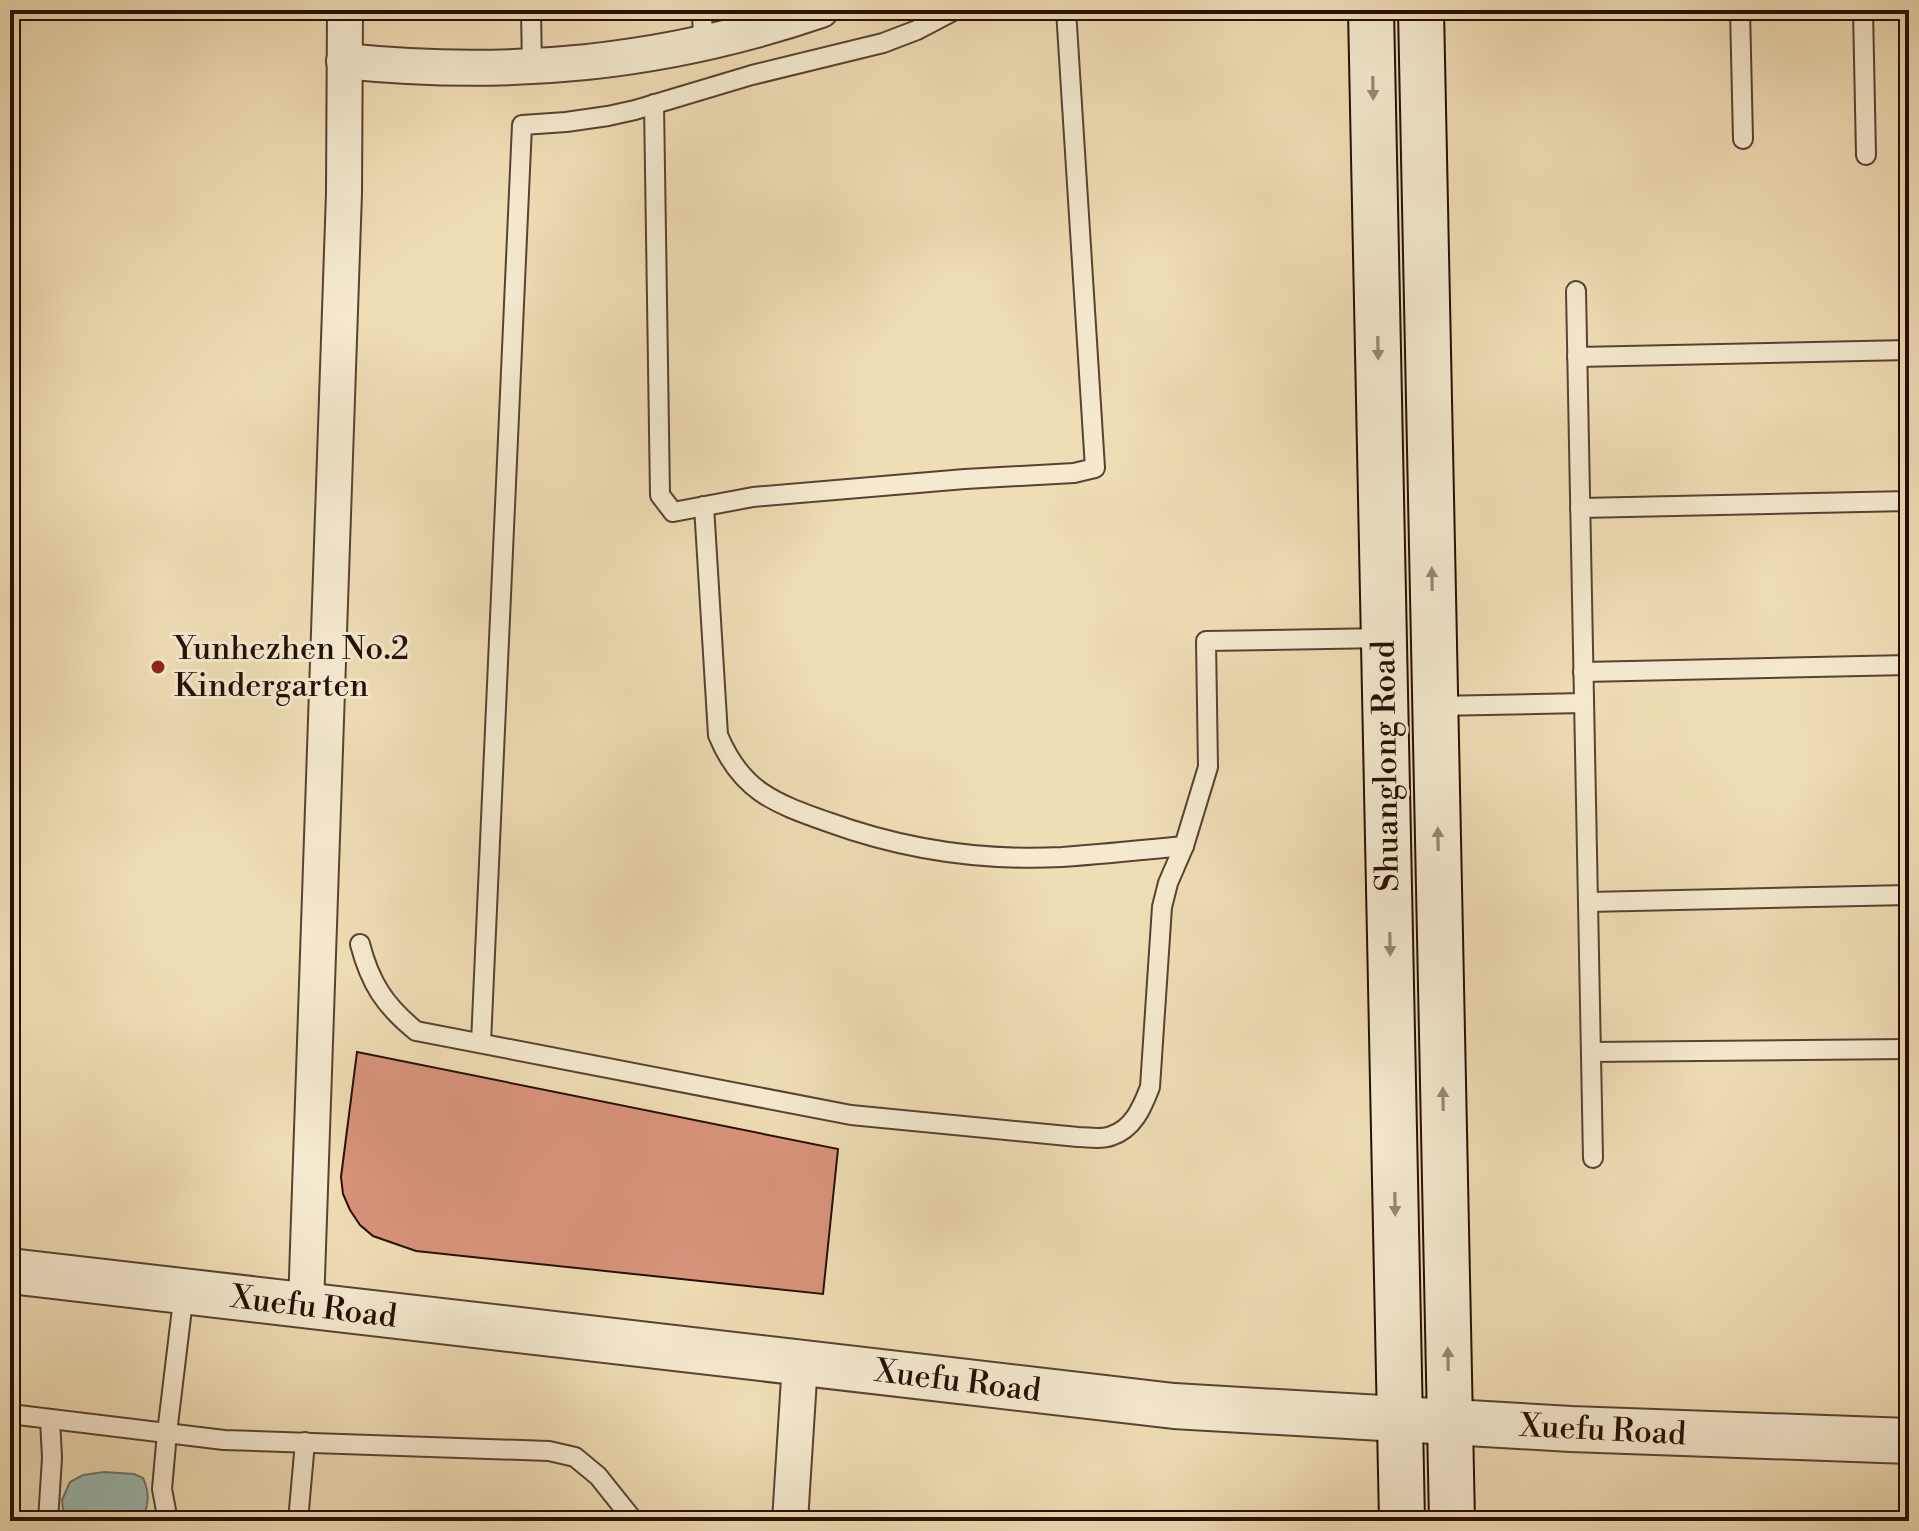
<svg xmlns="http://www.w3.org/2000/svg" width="1919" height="1531" viewBox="0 0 1919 1531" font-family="'Libre Bodoni',serif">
<rect width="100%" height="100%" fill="#efddb5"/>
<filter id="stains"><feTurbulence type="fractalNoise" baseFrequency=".0025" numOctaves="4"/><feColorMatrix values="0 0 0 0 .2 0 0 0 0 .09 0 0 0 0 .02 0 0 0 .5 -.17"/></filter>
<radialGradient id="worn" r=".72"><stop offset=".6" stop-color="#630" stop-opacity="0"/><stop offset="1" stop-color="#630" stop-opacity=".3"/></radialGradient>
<path fill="#9bbbb4" stroke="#6c766e" stroke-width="2" d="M 104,1472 L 134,1474 L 143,1478 C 150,1493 149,1508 140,1521 L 70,1521 L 63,1510 L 62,1500 L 70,1482 L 83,1475 Z"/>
<polygon fill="#d8947c" stroke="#260f06" stroke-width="2" points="357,1052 838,1149 823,1294 416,1251 373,1236 360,1225 350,1210 343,1194 341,1177"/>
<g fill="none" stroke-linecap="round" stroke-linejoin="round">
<defs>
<g id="service">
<polyline points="531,10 532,68"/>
<polyline points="702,10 703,43"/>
<polyline points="1740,10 1743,139"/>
<polyline points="1863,10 1866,155"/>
<polyline points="654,104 660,495 673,512 753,497 965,479 1074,473 1095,468 1066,10"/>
<polyline points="1576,291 1593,1158"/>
<polyline points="1577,357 1909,350"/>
<path d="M 704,506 L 718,735 C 741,791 774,803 828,822 C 902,849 983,861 1062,857 C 1103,854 1143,850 1184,846"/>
<polyline points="1580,508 1909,501"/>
<polyline points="1583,672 1909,665"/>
<polyline points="1435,706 1584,703"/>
<polyline points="1588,902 1909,895"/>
<path d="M 360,944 C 370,983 385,1006 416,1031 L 851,1115 L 1078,1137 C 1088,1137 1101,1140 1111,1136 C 1133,1129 1142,1108 1150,1087 L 1162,907 L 1168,883 L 1184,846 L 1208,767 L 1206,641 L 1384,638"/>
<polyline points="481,1043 522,125 566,122 608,116 635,110 752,75 883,43 917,30 955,10"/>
<polyline points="1591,1052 1909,1049"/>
<polyline points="10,1414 224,1440 549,1451 575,1457 598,1476 634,1521"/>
<polyline points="48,1521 52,1458 50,1419"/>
<polyline points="168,1521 162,1489 167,1433 184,1292"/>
<polyline points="298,1521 305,1442"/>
</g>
<g id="minor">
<path d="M 344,61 C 510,78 663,64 821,10"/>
<polyline points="306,1306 344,193 345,10"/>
<polyline points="790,1521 800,1363"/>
</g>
<polyline id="tertiary" points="10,1271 1174,1406 1571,1429 1909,1441"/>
<g id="secondary">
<polyline points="1371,10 1402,1521"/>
<polyline points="1421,10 1452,1521"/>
</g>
</defs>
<use href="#service" stroke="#584232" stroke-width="22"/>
<use href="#minor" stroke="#584232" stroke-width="38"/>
<use href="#tertiary" stroke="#584232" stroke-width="48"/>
<use href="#secondary" stroke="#260f06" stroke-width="48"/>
<use href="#service" stroke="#f5e9cf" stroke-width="18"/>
<use href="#minor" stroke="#f5e9cf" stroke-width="34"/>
<use href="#tertiary" stroke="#f5e9cf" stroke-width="44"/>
<use href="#secondary" stroke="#f5e9cf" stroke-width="44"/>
</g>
<defs><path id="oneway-solid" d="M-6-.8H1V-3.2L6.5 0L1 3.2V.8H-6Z" transform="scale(2)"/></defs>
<g fill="#988775">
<use href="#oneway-solid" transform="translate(1373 88) rotate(89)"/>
<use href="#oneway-solid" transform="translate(1378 348) rotate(89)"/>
<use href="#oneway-solid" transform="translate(1432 579) rotate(-91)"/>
<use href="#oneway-solid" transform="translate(1438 839) rotate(-91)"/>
<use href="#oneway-solid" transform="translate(1390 944) rotate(89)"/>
<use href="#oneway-solid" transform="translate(1443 1099) rotate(-91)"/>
<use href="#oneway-solid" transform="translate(1395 1204) rotate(89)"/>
<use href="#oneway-solid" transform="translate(1448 1359) rotate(-91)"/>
</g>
<circle fill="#8f2418" stroke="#f5e9cf" stroke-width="3" cx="158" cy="667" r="8"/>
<g text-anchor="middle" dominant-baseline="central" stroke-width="6" stroke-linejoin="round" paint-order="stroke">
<g font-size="32" fill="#260f06" stroke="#f5e9cf" text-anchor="start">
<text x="174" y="649">Yunhezhen No.2<tspan x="174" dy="37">Kindergarten</tspan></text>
</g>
<g font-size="32" fill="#260f06" stroke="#f5e9cf">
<text transform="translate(1386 766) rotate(-91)">Shuanglong Road</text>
<text transform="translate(314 1307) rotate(7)">Xuefu Road</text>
<text transform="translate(958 1381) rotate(7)">Xuefu Road</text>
<text transform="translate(1603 1430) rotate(3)">Xuefu Road</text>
</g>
</g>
<rect width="1919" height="1531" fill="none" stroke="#efddb5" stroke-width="40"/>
<rect x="12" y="12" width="1895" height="1507" fill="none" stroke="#260f06" stroke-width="4"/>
<rect x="20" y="20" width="1879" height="1491" fill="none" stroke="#260f06" stroke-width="2"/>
<rect width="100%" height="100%" filter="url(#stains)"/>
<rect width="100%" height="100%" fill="url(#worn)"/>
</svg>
